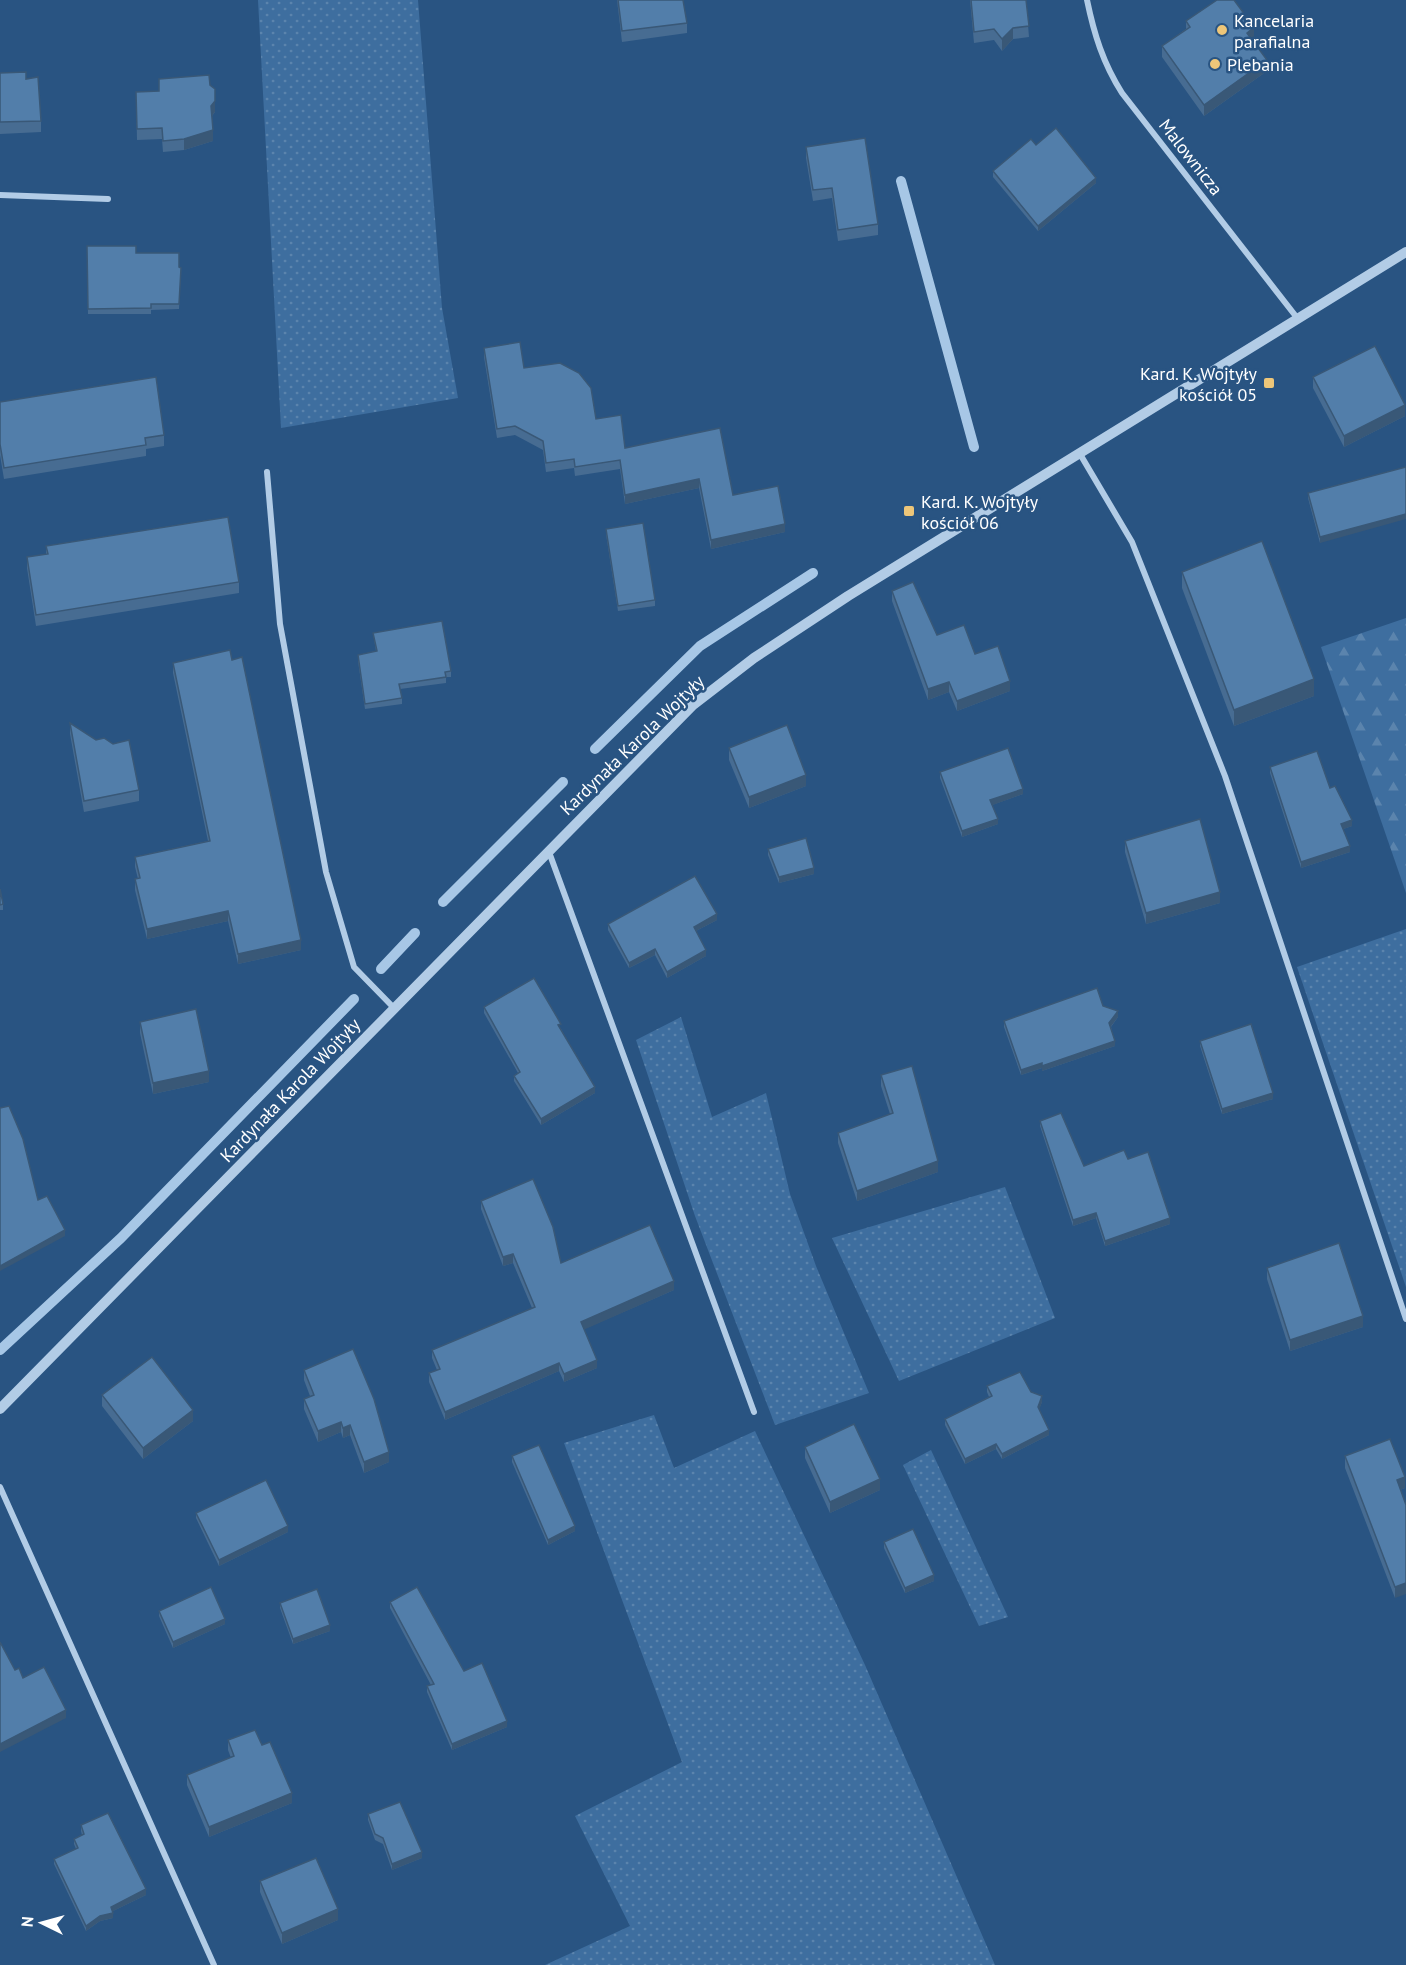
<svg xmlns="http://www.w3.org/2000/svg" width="1406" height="1965" viewBox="0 0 1406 1965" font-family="'PT Sans',sans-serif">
<defs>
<pattern id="grass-dots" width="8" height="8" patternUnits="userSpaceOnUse" patternTransform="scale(1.5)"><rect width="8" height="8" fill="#3e6e9f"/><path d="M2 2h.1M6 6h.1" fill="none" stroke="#5b84ad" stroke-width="1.8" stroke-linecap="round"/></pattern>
<pattern id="forest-firs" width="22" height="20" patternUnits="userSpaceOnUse" patternTransform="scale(1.5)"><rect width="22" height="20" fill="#3e6e9f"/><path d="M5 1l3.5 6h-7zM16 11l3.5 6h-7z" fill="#5b84ad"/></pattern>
</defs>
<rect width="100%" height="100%" fill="#295482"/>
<g fill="url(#grass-dots)">
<polygon points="258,0 418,0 442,308 458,398 281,428"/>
<polygon points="1406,929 1406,1287 1297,967"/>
<polygon points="681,1017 712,1117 766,1093 790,1194 816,1266 869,1393 775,1425 695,1216 636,1040"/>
<polygon points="1005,1187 1055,1318 899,1381 832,1238"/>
<polygon points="654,1415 674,1468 755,1431 865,1665 995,1965 545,1965 630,1926 575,1816 682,1762 564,1443"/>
<polygon points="931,1450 1008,1617 979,1626 903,1465"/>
</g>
<polygon fill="url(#forest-firs)" points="1406,618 1406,893 1321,647"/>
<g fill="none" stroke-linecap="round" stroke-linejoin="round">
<g stroke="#a7c7e6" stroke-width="10">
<polyline points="901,181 974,447"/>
<polyline points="595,749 700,646 813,573"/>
<polyline points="443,902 563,782"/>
<polyline points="381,969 415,933"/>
<polyline points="0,1350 121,1238 354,999"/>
</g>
<g stroke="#b2cce6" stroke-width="6">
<path d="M 1087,0 C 1094,34 1103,63 1122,93 L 1298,319"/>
<polyline points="0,195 108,199"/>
<polyline points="1080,454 1132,542 1225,776 1406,1319"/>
<polyline points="267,472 280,624 326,872 354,967 394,1008"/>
<polyline points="549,852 754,1412"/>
<polyline points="0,1487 214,1965"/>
</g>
<polyline stroke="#b2cce6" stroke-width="10" points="0,1409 693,705 754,658 848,596 1406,252"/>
</g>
<g fill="#476c92">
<polygon points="617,0 683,0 687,23 687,33 622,42"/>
<polygon points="970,0 1026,0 1029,37 1013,39 1002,51 994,40 974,43"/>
<polygon points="1186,21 1254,38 1252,40 1267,71 1204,116 1162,57 1162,46 1186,29"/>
<polygon points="0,73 26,79 41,121 41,132 0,134"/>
<polygon points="159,79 210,85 215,112 212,116 213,141 184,150 163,152 162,139 137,140 136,92 159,91"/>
<polygon points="1036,145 1096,183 1038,231 993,177 993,171"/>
<polygon points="806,147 878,224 878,235 838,241 832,198 813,201 806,158"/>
<polygon points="87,246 136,253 181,268 179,309 151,310 151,314 88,314"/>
<polygon points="484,348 524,368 596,419 625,448 733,495 785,532 711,549 699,488 625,504 620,469 575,476 574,468 546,472 543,450 515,435 497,438 484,357"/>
<polygon points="1313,377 1405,416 1344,447 1313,388"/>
<polygon points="0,402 164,435 164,446 146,449 146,456 4,479 0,455"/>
<polygon points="1406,467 1320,543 1308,498 1308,493"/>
<polygon points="606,529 655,600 655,606 618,611 606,534"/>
<polygon points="46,546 239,582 239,593 36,626 27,568 27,557 46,554"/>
<polygon points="1182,572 1314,696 1234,726 1182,588"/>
<polygon points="892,591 937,635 975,654 1010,691 957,711 949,692 928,700 892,601"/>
<polygon points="373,633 451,671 451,677 446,677 446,683 400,689 402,698 402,704 365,709 358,661 358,655 376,651"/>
<polygon points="173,663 301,950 238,964 228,921 147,939 135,890 135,879 138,879 135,867 135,857 208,841 173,673"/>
<polygon points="70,723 96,740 139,790 139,801 84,812 70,734"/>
<polygon points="729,748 806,786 749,808 729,760"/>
<polygon points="1270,767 1330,788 1352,826 1343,829 1350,852 1301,868 1270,773"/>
<polygon points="940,772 1023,794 992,805 998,824 962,837 940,778"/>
<polygon points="1125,841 1220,903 1146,924 1125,852"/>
<polygon points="768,849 814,874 779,883 768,855"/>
<polygon points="0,889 3,904 3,910 0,910"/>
<polygon points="717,920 696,931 706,956 667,978 655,955 629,968 608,930 608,924"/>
<polygon points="1103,1006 1118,1017 1111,1027 1115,1046 1042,1071 1042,1068 1021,1075 1004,1027 1004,1021"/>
<polygon points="484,1007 561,1029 595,1093 541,1125 514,1081 514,1076 518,1073 484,1013"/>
<polygon points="140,1022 209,1082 153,1094 140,1033"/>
<polygon points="1200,1041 1273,1099 1222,1114 1200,1046"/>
<polygon points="881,1075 938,1172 857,1201 838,1143 838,1133 890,1114 881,1086"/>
<polygon points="1040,1121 1084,1166 1128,1159 1170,1224 1105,1246 1096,1218 1073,1226 1040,1126"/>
<polygon points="481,1201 561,1263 674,1290 584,1329 597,1368 564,1382 559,1371 445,1420 429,1382 429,1373 437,1370 432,1358 432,1350 532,1308 513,1263 503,1266 481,1209"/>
<polygon points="1267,1268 1363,1327 1290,1351 1267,1279"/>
<polygon points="304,1370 389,1462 364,1473 350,1435 343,1438 341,1432 318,1442 304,1409 304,1399 310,1396 304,1380"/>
<polygon points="987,1386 1031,1392 1042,1402 1039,1409 1049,1435 1002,1459 996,1449 965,1464 945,1425 945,1419 989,1397 987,1392"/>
<polygon points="102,1395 193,1421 143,1459 102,1406"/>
<polygon points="805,1447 880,1490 830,1513 805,1458"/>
<polygon points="512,1456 575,1531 548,1545 512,1462"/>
<polygon points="1345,1456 1405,1488 1400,1490 1395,1598 1345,1468"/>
<polygon points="196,1513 288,1532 219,1566 196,1518"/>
<polygon points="884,1542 934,1581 905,1593 884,1548"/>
<polygon points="390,1602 464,1671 507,1727 452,1750 427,1692 427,1686 431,1685 390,1608"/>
<polygon points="280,1603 330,1631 293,1644 280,1608"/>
<polygon points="159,1611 225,1624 173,1648 159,1616"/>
<polygon points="228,1740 292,1803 209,1837 187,1785 187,1775 231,1758 228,1750"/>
<polygon points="368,1814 422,1858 392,1870 383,1844 375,1840 368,1820"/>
<polygon points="81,1825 146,1895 113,1911 113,1918 100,1921 86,1931 54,1864 54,1859 76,1849 74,1844 74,1839 82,1835 81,1831"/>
<polygon points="260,1881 338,1920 282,1944 260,1892"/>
</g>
<g fill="#395877">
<polygon points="1254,27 1254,38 1247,44 1247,33"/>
<polygon points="1013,28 1013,39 1002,51 1002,39"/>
<polygon points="1267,60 1267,71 1204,116 1204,105"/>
<polygon points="215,101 215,112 211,117 211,106"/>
<polygon points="213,130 213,141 184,150 184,139"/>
<polygon points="1096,178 1096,183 1038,231 1038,226"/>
<polygon points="1405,405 1405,416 1344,447 1344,436"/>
<polygon points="699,479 699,488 625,504 625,495"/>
<polygon points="1406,514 1406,519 1320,543 1320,537"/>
<polygon points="785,524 785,532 711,549 711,540"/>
<polygon points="1314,679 1314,696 1234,726 1234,710"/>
<polygon points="1010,681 1010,691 957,711 957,701"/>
<polygon points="949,682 949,692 928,700 928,689"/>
<polygon points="806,775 806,786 749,808 749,797"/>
<polygon points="1023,789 1023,794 990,806 990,800"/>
<polygon points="998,819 998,824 962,837 962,831"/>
<polygon points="1352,820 1352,826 1341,830 1341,824"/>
<polygon points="1350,846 1350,852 1301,868 1301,862"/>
<polygon points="814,868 814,874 779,883 779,877"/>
<polygon points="1220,892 1220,903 1146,924 1146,913"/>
<polygon points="228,911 228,921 147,939 147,929"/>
<polygon points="717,914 717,920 694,932 694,927"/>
<polygon points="301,940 301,950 238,964 238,954"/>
<polygon points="655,949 655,955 629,968 629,963"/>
<polygon points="706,950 706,956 667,978 667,972"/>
<polygon points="1118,1011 1118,1017 1109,1029 1109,1023"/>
<polygon points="1115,1041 1115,1046 1042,1071 1042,1066"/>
<polygon points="1042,1063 1042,1068 1021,1075 1021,1070"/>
<polygon points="209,1071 209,1082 153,1094 153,1083"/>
<polygon points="595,1087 595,1093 541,1125 541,1119"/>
<polygon points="1273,1093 1273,1099 1222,1114 1222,1109"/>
<polygon points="938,1161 938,1172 857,1201 857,1191"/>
<polygon points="1096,1213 1096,1218 1073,1226 1073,1220"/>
<polygon points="1170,1218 1170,1224 1105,1246 1105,1241"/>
<polygon points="65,1230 65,1236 0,1271 0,1266"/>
<polygon points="513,1254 513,1263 503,1266 503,1257"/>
<polygon points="674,1281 674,1290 581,1331 581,1322"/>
<polygon points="1363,1316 1363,1327 1290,1351 1290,1340"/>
<polygon points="597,1360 597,1368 564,1382 564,1374"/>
<polygon points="559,1363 559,1371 445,1420 445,1412"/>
<polygon points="1042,1396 1042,1402 1038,1413 1038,1407"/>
<polygon points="193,1410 193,1421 143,1459 143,1448"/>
<polygon points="341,1422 341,1432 318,1442 318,1431"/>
<polygon points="350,1425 350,1435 343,1438 343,1428"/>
<polygon points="1049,1430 1049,1435 1002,1459 1002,1454"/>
<polygon points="996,1444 996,1449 965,1464 965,1459"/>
<polygon points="389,1452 389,1462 364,1473 364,1462"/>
<polygon points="1405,1477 1405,1488 1397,1491 1397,1480"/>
<polygon points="880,1479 880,1490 830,1513 830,1502"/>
<polygon points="288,1526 288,1532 219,1566 219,1560"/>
<polygon points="575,1526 575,1531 548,1545 548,1540"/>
<polygon points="934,1575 934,1581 905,1593 905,1588"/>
<polygon points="1406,1583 1406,1594 1395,1598 1395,1587"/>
<polygon points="225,1619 225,1624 173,1648 173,1642"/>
<polygon points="330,1625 330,1631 293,1644 293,1639"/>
<polygon points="66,1710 66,1718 0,1752 0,1744"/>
<polygon points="507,1721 507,1727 452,1750 452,1744"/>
<polygon points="292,1793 292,1803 209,1837 209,1827"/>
<polygon points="422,1852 422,1858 392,1870 392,1864"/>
<polygon points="146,1889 146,1895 111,1912 111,1907"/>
<polygon points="338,1909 338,1920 282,1944 282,1933"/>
<polygon points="113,1913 113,1918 100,1921 86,1931 86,1926 100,1916"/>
</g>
<g fill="#527eaa" stroke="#395877" stroke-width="1.5">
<polygon points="618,0 683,0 687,23 622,31"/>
<polygon points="971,0 1026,0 1029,26 1013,28 1002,39 994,29 974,32"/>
<polygon points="1217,0 1234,0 1254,27 1247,33 1267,60 1204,105 1162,46 1190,27 1186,21"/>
<polygon points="26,72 26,79 38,77 41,121 0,122 0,73"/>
<polygon points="209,75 210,85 215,89 215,101 211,106 213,130 184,139 163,141 162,128 137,129 136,92 159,91 159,79"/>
<polygon points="1056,128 1096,178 1038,226 993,171 1031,139 1036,145"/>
<polygon points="865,138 878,224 838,230 832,188 813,190 806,147"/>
<polygon points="87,246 136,246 136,253 179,253 179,267 181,268 179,304 151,304 151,308 88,309"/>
<polygon points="520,342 524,368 560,363 579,373 591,388 596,419 621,415 625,448 720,428 733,495 778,486 785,524 711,540 699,479 625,495 620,460 575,467 574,459 546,463 543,441 515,426 497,429 484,348"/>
<polygon points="1375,346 1405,405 1344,436 1313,377"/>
<polygon points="156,377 164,435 145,438 146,445 4,468 0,444 0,402"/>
<polygon points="1406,467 1406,514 1320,537 1308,493"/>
<polygon points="228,517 239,582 36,615 27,557 48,554 46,546"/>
<polygon points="643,523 655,600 618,606 606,529"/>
<polygon points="1262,541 1314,679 1234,710 1182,572"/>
<polygon points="913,582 937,635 964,625 975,654 998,646 1010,681 957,701 949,682 928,689 892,591"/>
<polygon points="442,621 451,671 445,672 446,677 399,684 402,698 365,704 358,655 377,651 373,633"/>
<polygon points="230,650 232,660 242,657 301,940 238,954 228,911 147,929 135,879 140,878 135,857 210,841 173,663"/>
<polygon points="70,723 96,740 104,738 113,744 129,740 139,790 84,801"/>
<polygon points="787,725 806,775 749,797 729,748"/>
<polygon points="1008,748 1023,789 990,800 998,819 962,831 940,772"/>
<polygon points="1317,751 1330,788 1335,786 1352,820 1341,824 1350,846 1301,862 1270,767"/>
<polygon points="1200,819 1220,892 1146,913 1125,841"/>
<polygon points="806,838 814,868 779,877 768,849"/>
<polygon points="695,876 717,914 694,927 706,950 667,972 655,949 629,963 608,924"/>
<polygon points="0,889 3,904 0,905"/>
<polygon points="534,978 561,1024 558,1025 595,1087 541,1119 514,1076 520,1072 484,1007"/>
<polygon points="1097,988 1103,1006 1118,1011 1109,1023 1115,1041 1042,1066 1042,1063 1021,1070 1004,1021"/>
<polygon points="196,1009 209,1071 153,1083 140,1022"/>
<polygon points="1251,1024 1273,1093 1222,1109 1200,1041"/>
<polygon points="912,1066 938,1161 857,1191 838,1133 893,1113 881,1075"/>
<polygon points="9,1106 23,1139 38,1200 47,1196 65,1230 0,1266 0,1108"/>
<polygon points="1061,1113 1084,1166 1124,1150 1128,1159 1148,1152 1170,1218 1105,1241 1096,1213 1073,1220 1040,1121"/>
<polygon points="533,1179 553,1227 561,1263 650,1225 674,1281 581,1322 597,1360 564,1374 559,1363 445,1412 429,1373 440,1369 432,1350 535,1307 513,1254 503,1257 481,1201"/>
<polygon points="1339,1243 1363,1316 1290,1340 1267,1268"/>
<polygon points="353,1349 374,1399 389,1452 364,1462 350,1425 343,1428 341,1422 318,1431 304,1399 314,1395 304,1370"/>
<polygon points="152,1357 193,1410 143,1448 102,1395"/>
<polygon points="1020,1372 1031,1392 1042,1396 1038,1407 1049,1430 1002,1454 996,1444 965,1459 945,1419 992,1396 987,1386"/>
<polygon points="854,1424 880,1479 830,1502 805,1447"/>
<polygon points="1390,1439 1405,1477 1397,1480 1406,1505 1406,1583 1395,1587 1345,1456"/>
<polygon points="539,1445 575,1526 548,1540 512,1456"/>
<polygon points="266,1480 288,1526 219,1560 196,1513"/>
<polygon points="913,1529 934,1575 905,1588 884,1542"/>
<polygon points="211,1587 225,1619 173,1642 159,1611"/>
<polygon points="417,1587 464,1671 482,1663 507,1721 452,1744 427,1686 434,1684 390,1602"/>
<polygon points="317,1589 330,1625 293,1639 280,1603"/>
<polygon points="0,1642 15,1670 19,1668 23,1678 44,1667 66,1710 0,1744"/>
<polygon points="255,1730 262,1745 270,1742 292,1793 209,1827 187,1775 234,1756 228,1740"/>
<polygon points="400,1802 422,1852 392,1864 383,1838 375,1834 368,1814"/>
<polygon points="108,1813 146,1889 111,1907 113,1913 100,1916 86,1926 54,1859 78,1848 74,1839 84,1834 81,1825"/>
<polygon points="316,1858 338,1909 282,1933 260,1881"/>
</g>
<g fill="#edc679" stroke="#295482" stroke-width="2">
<circle cx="1222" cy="30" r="6"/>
<circle cx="1215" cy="64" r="6"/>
<rect x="1263" y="377" width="12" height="12" rx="3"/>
<rect x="903" y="505" width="12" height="12" rx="3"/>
</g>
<g text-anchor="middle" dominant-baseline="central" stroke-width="5" stroke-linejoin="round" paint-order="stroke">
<g font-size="18" fill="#fff" stroke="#295482" text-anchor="start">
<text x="1234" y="20">Kancelaria<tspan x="1234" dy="21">parafialna</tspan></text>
<text x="1227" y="64">Plebania</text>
<text x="1257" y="373" text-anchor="end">Kard. K. Wojtyły<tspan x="1257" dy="21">kościół 05</tspan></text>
<text x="921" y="501">Kard. K. Wojtyły<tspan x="921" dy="21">kościół 06</tspan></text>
</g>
<g font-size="18" fill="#fff" stroke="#295482">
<text transform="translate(1191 157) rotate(52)">Malownicza</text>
<text transform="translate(632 745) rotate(-44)">Kardynała Karola Wojtyły</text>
<text transform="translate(290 1090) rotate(-46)">Kardynała Karola Wojtyły</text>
</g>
</g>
<g transform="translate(42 1923) rotate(275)" stroke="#295482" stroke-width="4.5" paint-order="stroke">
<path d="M0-4.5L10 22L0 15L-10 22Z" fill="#ffffff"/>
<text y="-9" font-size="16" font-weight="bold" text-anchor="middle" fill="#ffffff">N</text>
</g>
</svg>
